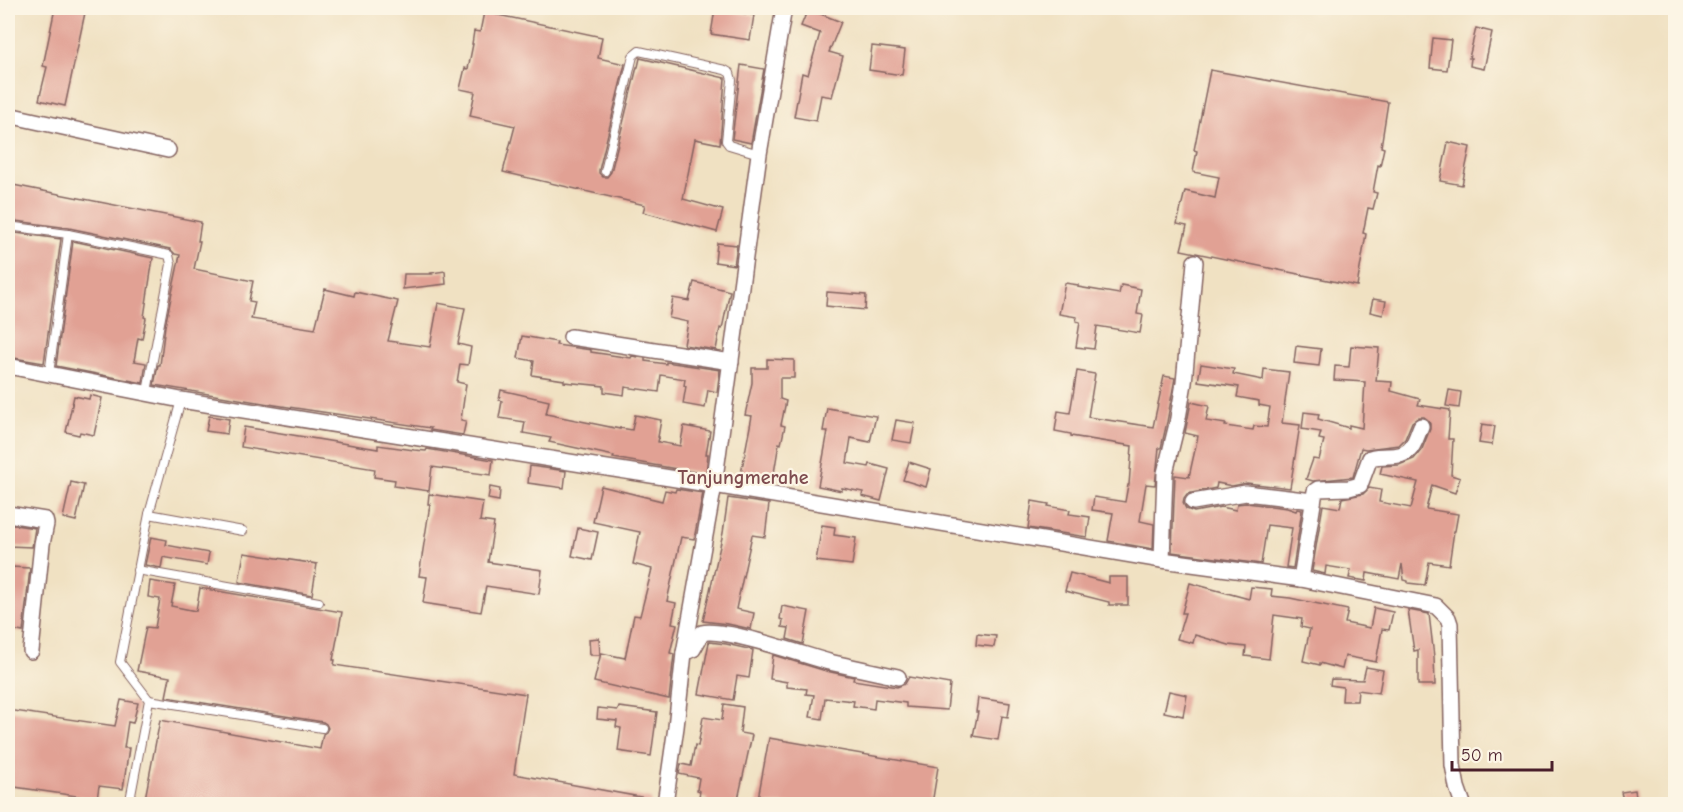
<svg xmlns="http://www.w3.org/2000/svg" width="1683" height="812" viewBox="0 0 1683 812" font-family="'Comic Neue',sans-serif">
<rect width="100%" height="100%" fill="#fcf5e5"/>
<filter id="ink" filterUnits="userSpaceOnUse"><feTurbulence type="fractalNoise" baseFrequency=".0167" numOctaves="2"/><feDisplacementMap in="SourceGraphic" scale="12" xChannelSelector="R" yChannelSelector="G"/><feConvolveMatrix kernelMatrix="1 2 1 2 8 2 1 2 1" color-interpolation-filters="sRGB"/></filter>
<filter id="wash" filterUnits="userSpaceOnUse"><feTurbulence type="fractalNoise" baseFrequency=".008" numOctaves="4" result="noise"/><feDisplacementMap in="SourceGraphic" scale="24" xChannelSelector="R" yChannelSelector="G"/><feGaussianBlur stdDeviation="1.35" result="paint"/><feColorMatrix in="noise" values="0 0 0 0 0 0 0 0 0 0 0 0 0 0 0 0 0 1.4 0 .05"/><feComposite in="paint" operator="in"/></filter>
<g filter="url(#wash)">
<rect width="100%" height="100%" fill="#f0e1c2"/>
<g id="blocks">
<g fill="#e1a194">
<polygon points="55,8 86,8 65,106 39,100 47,67 43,66"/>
<polygon points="715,9 754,15 750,40 711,34"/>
<polygon points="808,9 841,22 829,52 843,56 832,97 821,95 816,121 794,117 802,73 808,75 820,33 801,26"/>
<polygon points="484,12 602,37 598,58 625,64 599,170 599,173 603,177 607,177 611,172 637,67 638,67 640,58 725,78 720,144 695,139 683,199 723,210 717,232 643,212 645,205 503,172 515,126 470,116 475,92 460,89 465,68 468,69 473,44 472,44 474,31 480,32"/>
<polygon points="1476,28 1492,32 1484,69 1470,66 1471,58 1469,58"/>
<polygon points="1433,38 1451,40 1447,70 1430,68"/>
<polygon points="872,46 905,50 902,75 869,70"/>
<polygon points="741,65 764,69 751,143 732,139"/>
<polygon points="1210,70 1388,102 1381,147 1384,148 1380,166 1378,165 1373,192 1377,193 1373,209 1368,208 1363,233 1366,234 1357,286 1181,250 1187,226 1177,224 1185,191 1215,198 1219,177 1193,172 1197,151 1194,150"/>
<polygon points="1448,142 1470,147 1462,185 1440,181"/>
<polygon points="8,184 201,222 198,241 200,241 194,269 253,281 249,301 255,302 251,319 315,329 325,289 354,296 355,292 398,301 388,341 430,347 438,303 465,308 458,344 471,347 468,365 460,364 457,382 466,384 461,420 466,421 463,435 430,430 431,428 275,405 154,385 158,365 160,365 165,326 180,255 175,254 170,249 69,228 8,220 10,202 8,201"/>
<polygon points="8,232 61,239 44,363 8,357"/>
<polygon points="73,241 153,258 144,317 146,318 142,339 138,338 134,361 146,363 143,383 56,366"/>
<polygon points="717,243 737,245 734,265 715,262"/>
<polygon points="445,271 446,284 403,289 404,274 432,274 431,273"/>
<polygon points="694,282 730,291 722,329 720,328 716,350 684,345 688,322 669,318 673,298 689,301"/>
<polygon points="1065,283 1078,285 1078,287 1119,294 1121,285 1141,289 1137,314 1143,315 1140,333 1097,326 1094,349 1076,347 1080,322 1076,321 1077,317 1059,314"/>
<polygon points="827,292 866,295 865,310 826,306"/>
<polygon points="1373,299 1386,301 1383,315 1370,312"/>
<polygon points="522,336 557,342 556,345 591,350 591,352 631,358 632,356 645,358 645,361 666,364 666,362 720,370 717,392 708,390 705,408 683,404 686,386 684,386 685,379 661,375 659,392 625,387 624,395 604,392 604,386 564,382 564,380 532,375 534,361 518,358"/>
<polygon points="1296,346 1321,349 1319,366 1294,363"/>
<polygon points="1351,346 1379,348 1376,381 1392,382 1391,391 1420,399 1418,405 1450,410 1448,439 1453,439 1451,475 1460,478 1455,493 1432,485 1426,509 1458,514 1455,531 1454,531 1449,565 1429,562 1425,585 1408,583 1408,581 1404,580 1402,564 1399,579 1367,573 1366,581 1349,578 1351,570 1326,566 1325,574 1312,571 1323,505 1340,508 1342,498 1363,494 1369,488 1381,490 1379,502 1411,508 1418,482 1380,474 1382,466 1399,465 1414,459 1422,449 1430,429 1430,424 1428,420 1424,417 1419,417 1412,422 1405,439 1399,445 1366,449 1361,448 1353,477 1313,481 1306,479 1313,459 1319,460 1324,440 1319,439 1321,432 1302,429 1304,412 1319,414 1318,419 1349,428 1349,425 1362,428 1365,382 1334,380 1335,366 1349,367"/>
<polygon points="767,359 794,360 794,378 780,378 780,399 786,401 781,425 785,426 781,444 779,443 772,485 740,479 752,416 745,415 752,383 752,368 767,368"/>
<polygon points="1201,364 1234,369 1233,374 1263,380 1264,369 1289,372 1282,423 1300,425 1290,488 1247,483 1232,486 1217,483 1216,488 1187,494 1184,498 1183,503 1186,509 1194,512 1221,507 1236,510 1237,504 1246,503 1287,508 1296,511 1297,509 1302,510 1293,568 1286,567 1292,528 1267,525 1261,564 1172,552 1175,475 1189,477 1198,436 1185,433 1191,402 1209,406 1206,421 1226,424 1225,426 1253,430 1254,426 1267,427 1270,407 1259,405 1259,401 1237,397 1239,387 1198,381"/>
<polygon points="1077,371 1095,374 1088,417 1153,427 1164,376 1175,378 1167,422 1161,448 1159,448 1155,485 1146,484 1140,521 1154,524 1153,549 1108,541 1113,513 1092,510 1094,497 1125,502 1128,485 1129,485 1132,446 1071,436 1071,434 1055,431 1058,411 1070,413"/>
<polygon points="501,390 549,401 546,414 620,429 620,428 632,430 635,415 661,420 658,437 659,437 658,442 680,446 684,426 710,431 706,454 708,454 706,474 613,458 614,456 549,442 551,438 523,433 525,422 499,418 502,401 499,400"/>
<polygon points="1449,390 1461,392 1459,408 1446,406"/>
<polygon points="90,395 102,398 94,435 80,432 79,435 66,432 74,396 89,399"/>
<polygon points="827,408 876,416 870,442 851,438 847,463 869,467 870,464 889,469 881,501 862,496 863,492 842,488 842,491 818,486 828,431 823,431"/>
<polygon points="209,416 229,419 227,434 206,431"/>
<polygon points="896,420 915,423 911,443 892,440"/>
<polygon points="1482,424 1495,426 1492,445 1479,443"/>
<polygon points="244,427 378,449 378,445 414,450 426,451 427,449 493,460 491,475 432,467 429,491 394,486 395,480 374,477 375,469 241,447"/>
<polygon points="909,462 931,469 926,487 903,480"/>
<polygon points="530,466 566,471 564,488 528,483"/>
<polygon points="71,482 84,485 76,521 63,518"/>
<polygon points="601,486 662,501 665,490 675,492 676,489 703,493 694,539 681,537 667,601 676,603 672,623 677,624 670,653 674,654 669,699 594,682 601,653 625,658 634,615 640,616 652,569 633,564 640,532 593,522"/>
<polygon points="490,487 500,489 499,501 488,499"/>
<polygon points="429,494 483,502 480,521 494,523 488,562 542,570 539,594 486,586 481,612 423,603 427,577 419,576 430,504 428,504"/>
<polygon points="728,498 769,504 765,537 752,535 736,609 754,613 751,629 728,624 703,621 723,533"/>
<polygon points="1032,501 1049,504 1048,506 1070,510 1069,514 1090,517 1087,537 1028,528"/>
<polygon points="8,524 35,528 32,547 8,546"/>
<polygon points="822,525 835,527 834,535 856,538 852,565 816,561"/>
<polygon points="578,528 598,532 592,560 572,556"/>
<polygon points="151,537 167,540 166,545 209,553 207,565 163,557 161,568 145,565"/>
<polygon points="244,553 317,564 312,595 239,582"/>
<polygon points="10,567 30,568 23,632 8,629 8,614 10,614 13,593 8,592"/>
<polygon points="1070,573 1109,583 1109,577 1128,577 1128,605 1109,605 1109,602 1065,591"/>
<polygon points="150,581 175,585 171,606 196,611 200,588 342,612 333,660 335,660 334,665 526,694 514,774 651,799 651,804 144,804 160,720 320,749 323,734 326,732 328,728 326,724 323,722 166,697 170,677 137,671 146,627 155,628 160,599 148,597"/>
<polygon points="1190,583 1249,599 1251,587 1272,589 1271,596 1290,598 1348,610 1345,623 1370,628 1374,608 1393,612 1389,630 1382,629 1376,662 1345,656 1342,669 1320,663 1320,665 1303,661 1310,629 1301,627 1302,619 1274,615 1269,659 1245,656 1246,647 1229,645 1195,635 1193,643 1177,639 1185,613 1182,613"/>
<polygon points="782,606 809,611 803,644 787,639 789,628 782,627 783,620 780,619"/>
<polygon points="1408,610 1429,614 1434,657 1435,685 1418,685 1418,650 1414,651"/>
<polygon points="977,634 996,636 994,647 976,645"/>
<polygon points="599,638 600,655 590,655 589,639"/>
<polygon points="709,642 726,644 753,650 749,678 737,676 733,700 699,694"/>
<polygon points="773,655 826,671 854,677 853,680 897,687 905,684 909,677 950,684 947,710 906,707 906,703 875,699 874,709 853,706 854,701 825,698 822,719 810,717 814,695 806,694 807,689 787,687 787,682 770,679"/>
<polygon points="1366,667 1383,670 1379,693 1358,690 1357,701 1342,701 1343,687 1330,685 1331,679 1363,680"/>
<polygon points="1169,691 1187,695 1183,716 1164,712"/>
<polygon points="978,698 1010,703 1008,717 1002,716 998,740 973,736 978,712 976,712"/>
<polygon points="121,700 138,703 133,723 128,722 124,748 129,748 123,789 99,786 97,799 8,786 8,710 115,726"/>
<polygon points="724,704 743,707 740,733 752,735 737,804 706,804 707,799 699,797 700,791 697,790 699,778 679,774 681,764 691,766 695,745 698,746 703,717 722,720"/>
<polygon points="619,707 657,712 651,756 618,751 621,728 616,727 617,721 597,719 598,708 618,710"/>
<polygon points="769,738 938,767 932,804 757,804"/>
<polygon points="1635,790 1637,804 1624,804 1621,792"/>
</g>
</g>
</g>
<g filter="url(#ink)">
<use href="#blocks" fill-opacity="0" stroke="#846360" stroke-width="1.5"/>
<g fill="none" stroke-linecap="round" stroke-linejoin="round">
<defs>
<g id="lane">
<polyline points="605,171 633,56 639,51 725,70 730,73 732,80 726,141 729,145 759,154"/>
<polyline points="8,226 68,234 169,255 171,264 147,392"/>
<polyline points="49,374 68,234"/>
<polyline points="149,514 243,531"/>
<polyline points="137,570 319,602"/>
<polyline points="149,700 322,728"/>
<polyline points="131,795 149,700 120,662 149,514 181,400"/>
</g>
<g id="street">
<polyline points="8,115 168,150"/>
<polyline points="571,337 731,362"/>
<polyline points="8,366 181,400 714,485 1162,560 1301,579 1436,606 1448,618 1450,624 1453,765 1457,787 1463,804"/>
<polyline points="1193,502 1246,493 1313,501"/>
<polyline points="8,514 45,520 46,524 42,544 31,651"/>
<polyline points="1162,560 1165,473 1177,424 1184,383 1195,262"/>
<path d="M 1301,579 L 1315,491 L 1318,489 L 1349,488 L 1360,485 L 1370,458 C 1376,456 1383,456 1389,456 C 1413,456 1413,445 1421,426"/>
<path d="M 684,653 L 693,649 L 702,633 C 723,627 804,655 829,662 C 852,667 875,672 898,677"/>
<polyline points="665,804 676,727 684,653 714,485 759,154 784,8"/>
</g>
</defs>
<use href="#lane" stroke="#846360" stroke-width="10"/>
<use href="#street" stroke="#846360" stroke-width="18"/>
<use href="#lane" stroke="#fff" stroke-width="8"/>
<use href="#street" stroke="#fff" stroke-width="15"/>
</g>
</g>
<g text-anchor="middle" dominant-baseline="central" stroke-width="4.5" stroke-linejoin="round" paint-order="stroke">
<g font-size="20" font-weight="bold" fill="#7f4c50" stroke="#fcf5e5">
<text x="743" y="477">Tanjungmerahe</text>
</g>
</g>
<rect width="1683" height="812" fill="none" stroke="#fcf5e5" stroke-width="30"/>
<path d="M1452 761v9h100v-9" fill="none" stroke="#4a1f2b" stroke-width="3"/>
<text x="1461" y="761" font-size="18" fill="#4a1f2b" stroke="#fcf5e5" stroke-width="4.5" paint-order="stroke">50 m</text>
</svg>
